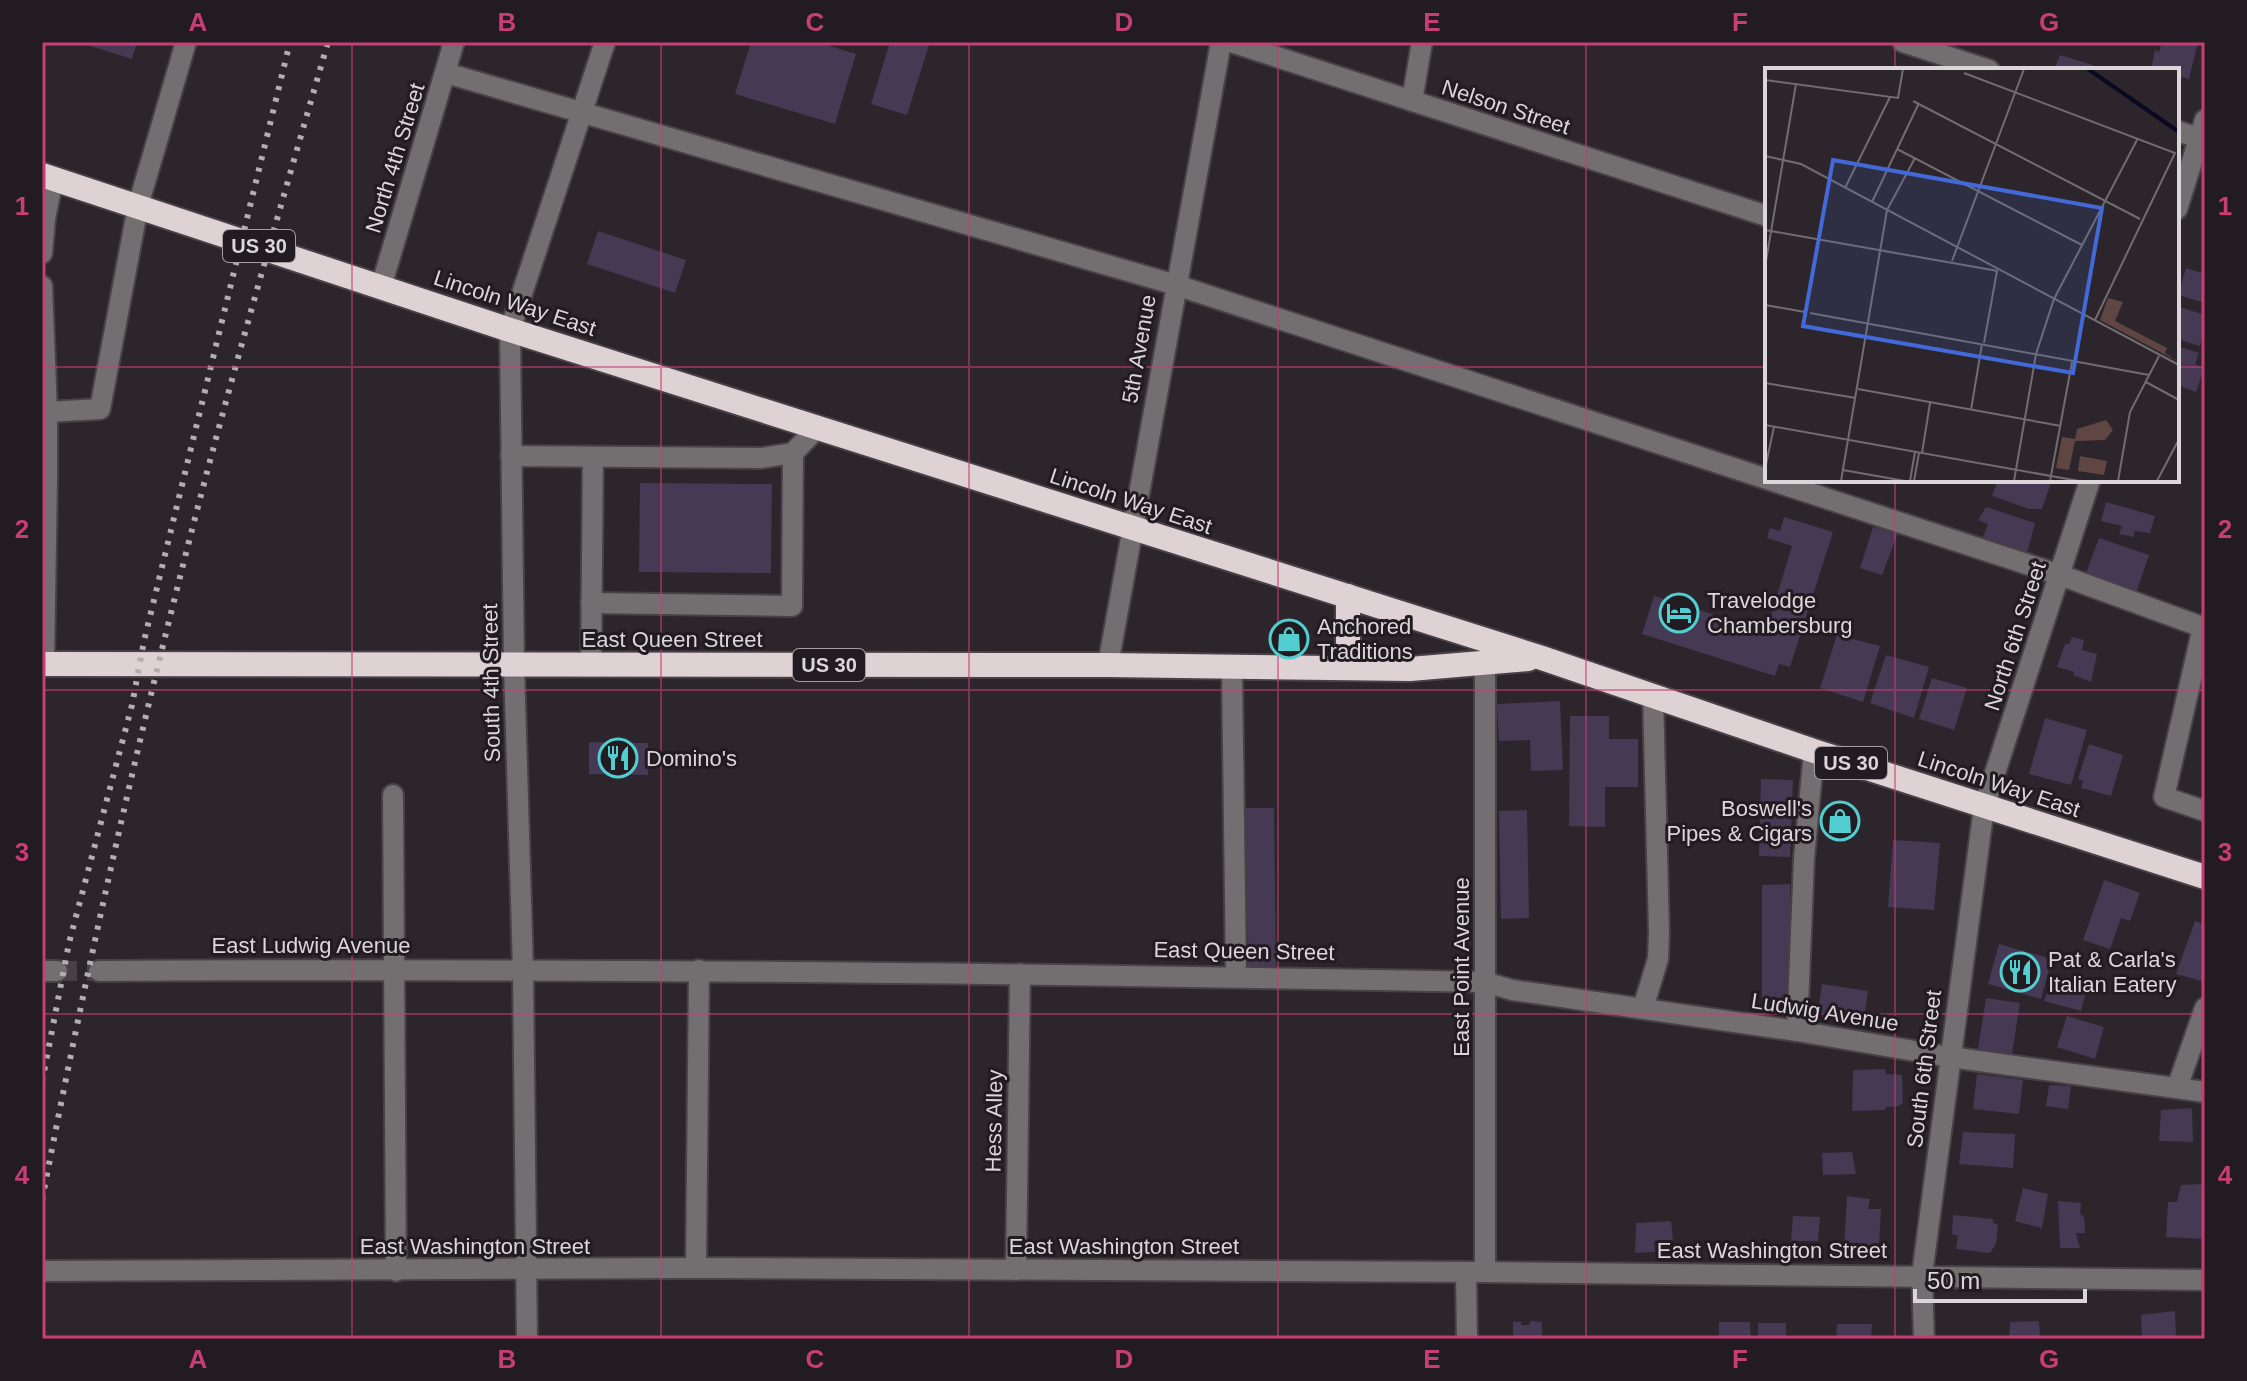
<svg xmlns="http://www.w3.org/2000/svg" width="2247" height="1381" viewBox="0 0 2247 1381" font-family="Arial,sans-serif">
<rect width="100%" height="100%" fill="#2c252b"/>
<g fill="#453954">
<polygon points="78,42 137,42 132,59"/>
<polygon points="751,42 817,42 856,54 835,124 735,94"/>
<polygon points="890,42 930,42 907,115 871,104"/>
<polygon points="2162,42 2198,42 2189,79 2177,76 2177,70 2151,69 2155,50 2159,52"/>
<polygon points="2060,55 2093,65 2092,70 2054,70"/>
<polygon points="598,231 686,260 675,293 587,264"/>
<polygon points="2186,268 2205,274 2205,303 2178,295"/>
<polygon points="2177,306 2205,315 2205,336 2202,336 2200,346 2177,339"/>
<polygon points="2177,346 2199,353 2195,364 2204,368 2196,392 2177,385"/>
<polygon points="1998,480 2052,480 2042,509 2029,509 1992,496"/>
<polygon points="640,483 772,484 771,573 639,572"/>
<polygon points="2106,502 2155,516 2150,533 2134,531 2134,537 2119,534 2122,526 2101,521"/>
<polygon points="1986,507 2035,523 2027,553 1981,542 1988,524 1978,520"/>
<polygon points="1784,517 1833,532 1790,667 1779,664 1775,676 1642,634 1654,596 1766,631 1792,546 1767,538 1770,528 1780,531"/>
<polygon points="1873,527 1898,533 1882,575 1860,568"/>
<polygon points="2099,538 2149,555 2135,596 2084,579"/>
<polygon points="1837,635 1880,646 1863,702 1820,688"/>
<polygon points="2072,637 2084,640 2082,650 2097,654 2091,682 2073,675 2074,672 2057,667 2065,644 2069,644"/>
<polygon points="1886,655 1929,667 1914,718 1870,703"/>
<polygon points="1932,678 1967,688 1954,730 1919,719"/>
<polygon points="1560,701 1563,770 1531,771 1530,740 1499,741 1497,704"/>
<polygon points="1570,716 1609,716 1609,739 1638,739 1638,787 1605,787 1605,827 1569,826"/>
<polygon points="2045,718 2087,730 2071,785 2029,774"/>
<polygon points="589,742 648,743 648,775 589,774"/>
<polygon points="2089,744 2123,755 2111,796 2081,788 2083,781 2078,779"/>
<polygon points="1761,779 1793,780 1790,857 1759,856"/>
<polygon points="1245,808 1274,808 1276,969 1248,969"/>
<polygon points="1527,810 1529,918 1501,919 1499,811"/>
<polygon points="1893,840 1940,843 1934,910 1888,907"/>
<polygon points="2104,880 2140,893 2130,921 2121,918 2110,949 2083,940"/>
<polygon points="1790,884 1791,998 1762,998 1762,885"/>
<polygon points="2195,921 2205,925 2205,982 2176,974"/>
<polygon points="1999,944 2052,959 2041,999 1988,984"/>
<polygon points="2052,979 2087,987 2081,1011 2044,1001"/>
<polygon points="1822,984 1868,991 1864,1019 1818,1012"/>
<polygon points="1986,998 2020,1003 2011,1060 1977,1055"/>
<polygon points="2067,1016 2104,1027 2095,1059 2057,1047"/>
<polygon points="1885,1069 1886,1074 1902,1075 1903,1103 1899,1106 1886,1107 1885,1110 1852,1111 1853,1070"/>
<polygon points="1977,1074 2023,1080 2019,1114 1973,1109"/>
<polygon points="2049,1085 2071,1086 2068,1109 2046,1106"/>
<polygon points="2192,1108 2193,1142 2159,1141 2161,1110"/>
<polygon points="1963,1132 2015,1134 2013,1168 1959,1164"/>
<polygon points="1852,1152 1856,1174 1823,1175 1822,1153"/>
<polygon points="2202,1184 2205,1239 2166,1237 2168,1202 2177,1202 2181,1185"/>
<polygon points="2023,1188 2048,1194 2042,1228 2015,1221"/>
<polygon points="1847,1196 1870,1199 1868,1209 1881,1209 1879,1246 1844,1246"/>
<polygon points="2058,1201 2081,1203 2080,1214 2084,1217 2085,1233 2076,1233 2080,1248 2060,1248"/>
<polygon points="1953,1215 1993,1219 1993,1223 1998,1224 1996,1244 1990,1253 1956,1249 1958,1236 1952,1234"/>
<polygon points="1793,1216 1820,1217 1818,1241 1791,1241"/>
<polygon points="1671,1221 1673,1240 1654,1241 1655,1252 1635,1253 1636,1223"/>
<polygon points="2175,1311 2176,1339 2142,1339 2141,1315"/>
<polygon points="1531,1321 1542,1322 1542,1339 1513,1339 1513,1322 1522,1322 1521,1325 1529,1325"/>
<polygon points="2039,1321 2040,1339 2009,1339 2010,1322"/>
<polygon points="1719,1322 1750,1322 1751,1339 1719,1339"/>
<rect x="1758" y="1323" width="28" height="16"/>
<polygon points="1837,1324 1872,1324 1871,1339 1836,1339"/>
</g>
<g fill="none" stroke-linecap="round" stroke-linejoin="round">
<polyline stroke="#464045" stroke-width="20" stroke-dasharray="20 10" stroke-linecap="butt" points="57,971 99,971"/>
<defs>
<g id="minor">
<polyline points="1231,42 1767,216"/>
<polyline points="1903,42 1989,70"/>
<polyline points="446,73 1176,285 1767,479"/>
<polyline points="1412,101 1422,42"/>
<polyline points="2177,131 2199,138"/>
<polyline points="2177,209 2205,120"/>
<polyline points="42,253 45,219 53,179"/>
<polyline points="42,286 47,412 100,409 138,206 186,42"/>
<polyline points="381,287 454,42"/>
<polyline points="42,412 47,412 47,481 42,481"/>
<polyline points="511,456 762,458 793,453 818,427"/>
<polyline points="1770,480 2060,575 2205,628"/>
<polyline points="591,603 792,606 793,453"/>
<polyline points="2203,627 2164,797 2205,811"/>
<polyline points="44,664 47,481"/>
<polyline points="591,665 593,457"/>
<polyline points="1108,665 1221,42"/>
<polyline points="1232,668 1236,977"/>
<polyline points="393,795 396,1271"/>
<polyline points="42,971 57,971"/>
<path d="M 99,971 C 561,968 1023,973 1485,982 L 1512,990 L 1797,1031 L 1950,1057 L 2205,1092"/>
<polyline points="1643,1008 1658,959 1659,932 1653,696"/>
<polyline points="1797,1031 1804,859 1814,751"/>
<polyline points="2177,1088 2205,1008"/>
<polyline points="696,1268 699,970"/>
<polyline points="1016,1270 1020,974"/>
<polyline points="42,1271 696,1268 1485,1272 2205,1280"/>
<polyline points="1466,1272 1467,1339"/>
<polyline points="1485,1272 1485,662"/>
<polyline points="527,1339 523,969 514,665 510,330 605,42"/>
<polyline points="1924,1339 1922,1275 1984,807 2090,480"/>
</g>
<g id="highway">
<polyline points="42,175 510,330 1542,658 1814,751 2205,877"/>
<polyline points="1348,596 1348,668"/>
<polyline points="42,664 1108,665 1410,669 1528,659"/>
</g>
</defs>
<use href="#minor" stroke="#484147" stroke-width="24"/>
<use href="#highway" stroke="#484147" stroke-width="28"/>
<use href="#minor" stroke="#736e70" stroke-width="20"/>
<use href="#highway" stroke="#dfd2d5" stroke-width="24"/>
<g stroke="#b2aeb2" stroke-width="6" stroke-dasharray="4 8" stroke-linecap="butt">
<polyline points="42,1082 69,943 132,705 144,641 290,42"/>
<path d="M 42,1200 C 81,998 125,796 175,597 C 221,411 275,226 328,42"/>
</g>
</g>
<path fill="none" stroke="#c73e74" stroke-width="2" stroke-opacity="0.55" d="M 352,42 L 352,1339M 661,42 L 661,1339M 969,42 L 969,1339M 1278,42 L 1278,1339M 1586,42 L 1586,1339M 1895,42 L 1895,70M 42,367 L 1767,367M 2177,367 L 2205,367M 1895,480 L 1895,1339M 42,690 L 2205,690M 42,1014 L 2205,1014"/>
<defs>
<symbol id="hotel-ring" viewBox="-11 -11 22 22"><circle r="9.5" fill="#221b21" stroke="#52cdd0" stroke-width="1.5"/><path d="M-6-4.5h1.5V1H6V5H4.5V3h-9V5H-6ZM-4 0a1.8 1.8 0 1 1 3.6 0ZM.5 0V-2.5h3Q6-2.5 6 0Z" fill="#52cdd0"/></symbol>
<symbol id="shop-ring" viewBox="-11 -11 22 22"><circle r="9.5" fill="#221b21" stroke="#52cdd0" stroke-width="1.5"/><path d="M-5-2.5h2.3a2.7 3.5 0 0 1 5.4 0H5L5.5 6h-11ZM-1.5-2.5h3a1.5 2.3 0 0 0-3 0Z" fill="#52cdd0"/></symbol>
<symbol id="restaurant-ring" viewBox="-11 -11 22 22"><circle r="9.5" fill="#221b21" stroke="#52cdd0" stroke-width="1.5"/><path d="M-5-6h1v4h1v-4h1v4h1v-4h1v5L-1.5 .5V6h-2V.5L-5-1ZM5-6V6H3V1.5H1.5Q1.5-4 5-6Z" fill="#52cdd0"/></symbol>
</defs>
<g fill-rule="evenodd">
<use href="#hotel-ring" x="1657" y="591" width="44" height="44"/>
<use href="#shop-ring" x="1267" y="617" width="44" height="44"/>
<use href="#restaurant-ring" x="596" y="736" width="44" height="44"/>
<use href="#shop-ring" x="1818" y="799" width="44" height="44"/>
<use href="#restaurant-ring" x="1998" y="950" width="44" height="44"/>
</g>
<g text-anchor="middle" dominant-baseline="central" stroke-width="6" stroke-linejoin="round" paint-order="stroke">
<g fill="#221b21" stroke="#a39ea2" stroke-width="2">
<rect x="223" y="230" width="72" height="32" rx="6"/>
<rect x="793" y="649" width="72" height="32" rx="6"/>
<rect x="1815" y="747" width="72" height="32" rx="6"/>
</g>
<g font-size="20" font-weight="bold" fill="#dad6da">
<text x="259" y="246">US 30</text>
<text x="829" y="665">US 30</text>
<text x="1851" y="763">US 30</text>
</g>
<g font-size="22" fill="#dad6da" stroke="#221b21">
<text transform="translate(1506 107) rotate(18)">Nelson Street</text>
<text transform="translate(395 158) rotate(-73)">North 4th Street</text>
<text transform="translate(515 303) rotate(18)">Lincoln Way East</text>
<text transform="translate(1139 349) rotate(-80)">5th Avenue</text>
<text transform="translate(1131 501) rotate(18)">Lincoln Way East</text>
<text transform="translate(2015 636) rotate(-72)">North 6th Street</text>
<text x="672" y="639">East Queen Street</text>
<text transform="translate(491 683) rotate(-91)">South 4th Street</text>
<text transform="translate(1999 784) rotate(18)">Lincoln Way East</text>
<text x="311" y="945">East Ludwig Avenue</text>
<text transform="translate(1244 951) rotate(1)">East Queen Street</text>
<text transform="translate(1461 967) rotate(-90)">East Point Avenue</text>
<text transform="translate(1825 1012) rotate(9)">Ludwig Avenue</text>
<text transform="translate(1924 1069) rotate(-83)">South 6th Street</text>
<text transform="translate(994 1121) rotate(-89)">Hess Alley</text>
<text x="475" y="1246">East Washington Street</text>
<text x="1124" y="1246">East Washington Street</text>
<text x="1772" y="1250">East Washington Street</text>
</g>
<g font-size="22" fill="#dad6da" stroke="#221b21" text-anchor="start">
<text x="1707" y="600">Travelodge<tspan x="1707" dy="25">Chambersburg</tspan></text>
<text x="1317" y="626">Anchored<tspan x="1317" dy="25">Traditions</tspan></text>
<text x="646" y="758">Domino's</text>
<text x="1812" y="808" text-anchor="end">Boswell's<tspan x="1812" dy="25">Pipes &amp; Cigars</tspan></text>
<text x="2048" y="959">Pat &amp; Carla's<tspan x="2048" dy="25">Italian Eatery</tspan></text>
</g>
</g>
<g transform="translate(1765 68)">
<rect width="414" height="414" fill="#2c252b"/>
<path d="M 343,230 L 358,234 L 350,253 L 402,280 L 400,285 L 414,294 L 335,252 ZM 341,352 L 348,362 L 340,372 L 310,373 L 304,402 L 291,400 L 297,369 L 310,371 L 312,361 ZM 315,388 L 342,393 L 339,407 L 313,403 Z" fill="#604643"/>
<path fill="none" stroke="#090a22" stroke-width="4" d="M 323,1 L 414,64"/>
<path fill="none" stroke="#726c71" stroke-width="2" d="M 199,5 L 410,85 L 330,252M 0,12 L 133,30 L 138,1M 148,33 L 375,151M 132,81 L 317,177M 0,88 L 36,96 L 414,297M 80,120 L 125,29M 107,134 L 154,35M 0,162 L 233,203M 187,193 L 259,1M 0,199 L 31,16M 0,237 L 40,244M 45,245 L 384,307M 219,275 L 232,203M 381,314 L 414,332M 0,315 L 91,330M 93,321 L 296,358M 206,342 L 217,276M 0,357 L 314,413M 157,385 L 165,335M 0,401 L 9,359M 78,402 L 140,413M 76,413 L 122,142 L 150,90M 145,413 L 150,384M 149,413 L 154,385M 249,413 L 271,286 L 289,231 L 373,70M 285,413 L 307,294M 353,413 L 365,344 L 394,288M 392,413 L 414,371"/>
<path fill="#4369d8" fill-opacity="0.15" stroke="#4369d8" stroke-width="4" d="M 68,92 L 337,140 L 308,305 L 38,258 Z"/>
<rect width="414" height="414" fill="none" stroke="#dad6da" stroke-width="4"/>
</g>
<rect width="2247" height="1381" fill="none" stroke="#221b21" stroke-width="88"/>
<path d="M1915 1289v12h170v-12" fill="none" stroke="#dad6da" stroke-width="4"/>
<text x="1927" y="1289" font-size="24" fill="#dad6da" stroke="#221b21" stroke-width="6" paint-order="stroke">50 m</text>
<rect x="44" y="44" width="2159" height="1293" fill="none" stroke="#c73e74" stroke-width="3"/>
<g font-size="26" text-anchor="middle" font-weight="bold" fill="#c73e74">
<text x="198" y="31">A</text>
<text x="507" y="31">B</text>
<text x="815" y="31">C</text>
<text x="1124" y="31">D</text>
<text x="1432" y="31">E</text>
<text x="1740" y="31">F</text>
<text x="2049" y="31">G</text>
<text x="22" y="215">1</text>
<text x="2225" y="215">1</text>
<text x="22" y="538">2</text>
<text x="2225" y="538">2</text>
<text x="22" y="861">3</text>
<text x="2225" y="861">3</text>
<text x="22" y="1184">4</text>
<text x="2225" y="1184">4</text>
<text x="198" y="1368">A</text>
<text x="507" y="1368">B</text>
<text x="815" y="1368">C</text>
<text x="1124" y="1368">D</text>
<text x="1432" y="1368">E</text>
<text x="1740" y="1368">F</text>
<text x="2049" y="1368">G</text>
</g>
</svg>
